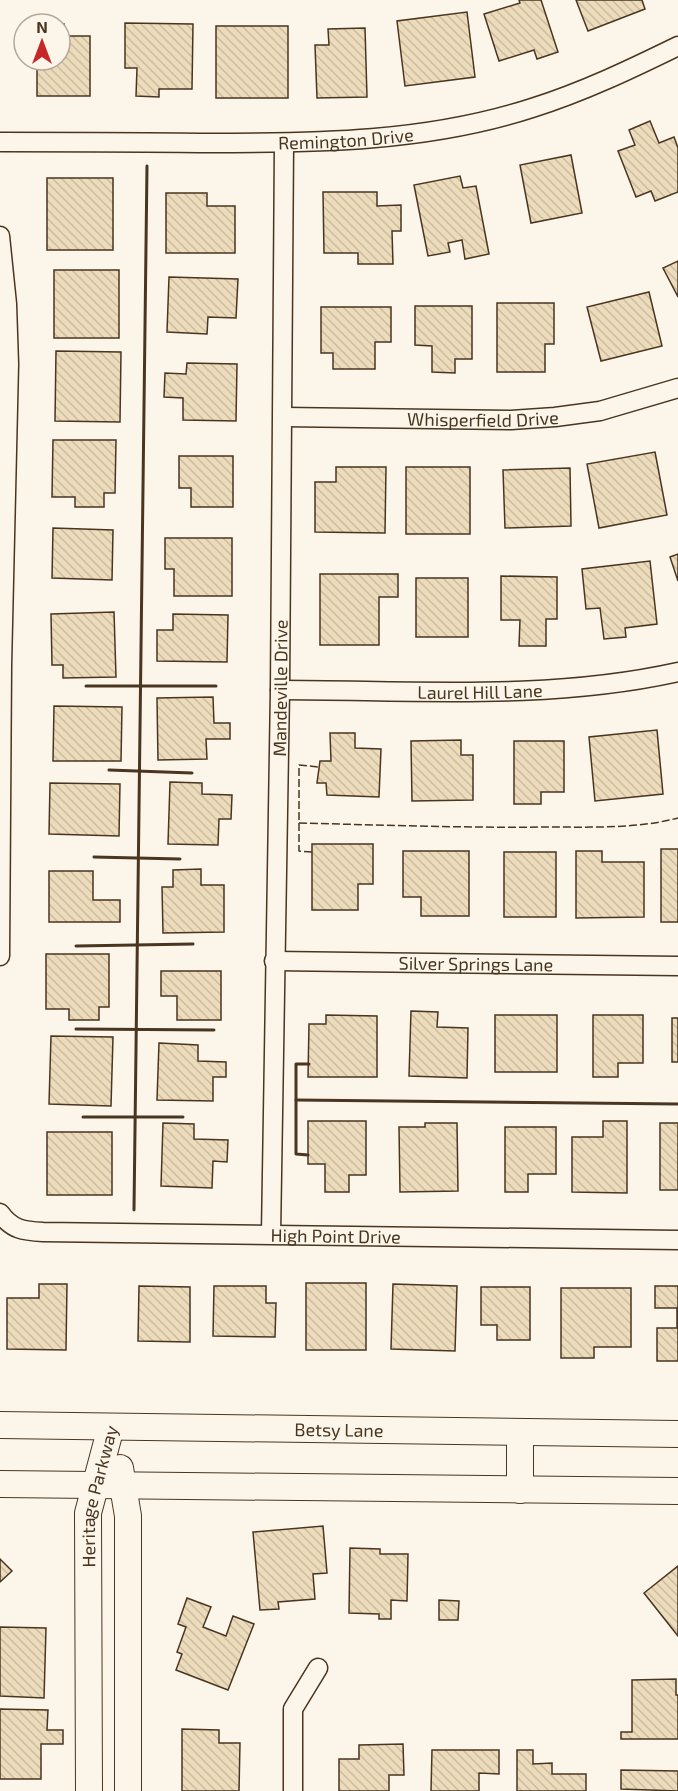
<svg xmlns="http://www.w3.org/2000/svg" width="678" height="1791" viewBox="0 0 678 1791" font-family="'Exo 2',sans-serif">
<defs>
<pattern id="building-back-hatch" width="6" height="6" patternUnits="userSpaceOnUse" patternTransform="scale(1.5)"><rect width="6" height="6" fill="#ecdcbc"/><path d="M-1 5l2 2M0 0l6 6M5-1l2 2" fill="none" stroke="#ccbda1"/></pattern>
</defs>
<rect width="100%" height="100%" fill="#fbf6e9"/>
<g fill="url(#building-back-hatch)" stroke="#4a3520" stroke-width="1.5">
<polygon points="519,0 541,0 558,52 537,59 534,50 499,61 484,14 520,3"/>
<polygon points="576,0 642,0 645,9 588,31"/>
<polygon points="467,12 475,77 405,86 397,21"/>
<polygon points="125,23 193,24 192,89 159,89 159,97 136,96 137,68 125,68"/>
<polygon points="60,24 64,24 64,36 90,36 90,96 37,96 37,60 60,60"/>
<rect x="216" y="26" width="72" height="72"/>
<polygon points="365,28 367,97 317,98 315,45 329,45 328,29"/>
<polygon points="650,121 659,143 674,137 678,148 678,192 655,201 651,191 636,197 618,151 635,145 629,130"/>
<polygon points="571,155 582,213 531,223 520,165"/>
<polygon points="460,176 463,188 476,186 489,254 465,259 462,240 448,243 450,252 428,256 414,185"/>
<rect x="47" y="178" width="66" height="72"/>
<polygon points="323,192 377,192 377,206 401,205 401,231 392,231 393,264 358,264 358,253 324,253"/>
<polygon points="166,193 207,193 207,206 235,206 235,253 166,253"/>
<polygon points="678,261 678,297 663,268"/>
<rect x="54" y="270" width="65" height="68"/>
<polygon points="169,277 238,279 236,318 208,317 207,334 167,332"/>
<polygon points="649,292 662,346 601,361 587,307"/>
<polygon points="497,303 554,303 554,344 545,344 545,372 497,372"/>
<polygon points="415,306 472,306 472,359 455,359 455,373 432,372 432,346 415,345"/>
<polygon points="321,307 391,307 391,342 375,342 375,369 333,369 333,353 321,353"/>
<polygon points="56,351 121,352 120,422 55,421"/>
<polygon points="187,363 237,364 236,421 183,420 183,398 164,397 165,373 186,374"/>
<polygon points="53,440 116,440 115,493 104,493 104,507 75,507 75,497 52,497"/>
<polygon points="655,452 667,515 599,528 587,464"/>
<polygon points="179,456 233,456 233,507 191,507 191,488 179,488"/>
<polygon points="336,467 386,467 385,533 315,532 315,482 336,482"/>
<rect x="406" y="467" width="64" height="67"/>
<polygon points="570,468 571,526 505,528 503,470"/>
<polygon points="53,528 113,530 112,580 52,578"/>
<polygon points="165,538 232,538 232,596 174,596 174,569 165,569"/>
<polygon points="678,554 678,581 670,557"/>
<polygon points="650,561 657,624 625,628 626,637 604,639 600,608 586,609 582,569"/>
<polygon points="320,574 398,574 398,597 379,597 379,645 320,645"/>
<polygon points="501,576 557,577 557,619 546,619 546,646 519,646 520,620 501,620"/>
<rect x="416" y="578" width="52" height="59"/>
<polygon points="114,612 116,677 63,678 63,665 52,665 51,614"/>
<polygon points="173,614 228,615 227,662 157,661 157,630 173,630"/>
<polygon points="213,697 214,723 230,723 230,739 206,739 207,759 158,760 157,698"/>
<polygon points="54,706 122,707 121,761 53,761"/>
<polygon points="657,730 663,794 595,801 589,737"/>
<polygon points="330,733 355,733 355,748 381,749 379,797 327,795 326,783 317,783 320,761 331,761"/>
<polygon points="461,740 461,755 473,755 473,800 412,801 411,741"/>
<polygon points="514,741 564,741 564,792 541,792 541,804 514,804"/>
<polygon points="170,782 202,783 202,794 232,795 231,819 219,819 218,845 168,844"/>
<polygon points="50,783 120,784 119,836 49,834"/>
<polygon points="312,844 373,844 373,884 358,884 358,910 312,910"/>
<rect x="661" y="849" width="17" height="73"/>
<polygon points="403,851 469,851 469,916 421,916 421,897 403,897"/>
<polygon points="576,851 602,851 602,862 644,862 644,917 576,918"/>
<rect x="504" y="852" width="52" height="65"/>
<polygon points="201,869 201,885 224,885 224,932 163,933 162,887 173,887 173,870"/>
<polygon points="49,871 93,871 93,900 120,900 120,922 49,922"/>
<polygon points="46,954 109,954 109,1007 99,1007 99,1020 69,1020 69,1009 46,1009"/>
<polygon points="161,971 221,971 221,1020 177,1020 177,996 161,996"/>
<polygon points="411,1011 438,1012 437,1027 468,1028 467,1078 409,1076"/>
<polygon points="326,1015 377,1016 377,1077 308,1077 309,1024 326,1024"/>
<rect x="495" y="1015" width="62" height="57"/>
<polygon points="593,1015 643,1015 643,1063 618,1063 618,1077 593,1077"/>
<rect x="672" y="1018" width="6" height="44"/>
<polygon points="51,1036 113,1037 111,1106 49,1104"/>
<polygon points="159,1043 198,1045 198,1061 226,1062 226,1077 213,1077 213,1101 157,1100"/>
<polygon points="308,1121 366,1121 366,1175 349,1175 349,1192 325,1192 325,1164 308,1164"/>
<polygon points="603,1121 627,1121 627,1193 572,1192 572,1137 603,1137"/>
<polygon points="163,1123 194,1124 194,1139 228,1140 227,1162 213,1161 212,1188 161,1186"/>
<polygon points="425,1123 457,1123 458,1191 400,1192 399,1127 425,1127"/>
<rect x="660" y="1123" width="18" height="67"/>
<polygon points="505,1127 556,1127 556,1174 528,1174 528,1192 505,1192"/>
<rect x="47" y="1132" width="65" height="63"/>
<rect x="306" y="1283" width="60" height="67"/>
<polygon points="39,1284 67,1284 66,1350 7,1349 7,1298 39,1298"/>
<polygon points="393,1284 457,1286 455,1351 391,1349"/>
<polygon points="139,1286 190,1287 190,1342 138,1341"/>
<polygon points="214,1286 266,1286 266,1303 276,1303 275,1337 213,1336"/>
<polygon points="655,1286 678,1286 678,1361 657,1361 657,1328 677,1328 677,1308 655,1308"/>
<polygon points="481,1287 530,1287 530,1340 497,1340 497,1325 481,1325"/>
<polygon points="561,1288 631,1288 631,1347 594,1347 594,1358 561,1358"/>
<polygon points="323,1526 327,1573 313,1574 315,1599 278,1602 279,1609 260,1610 253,1532"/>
<polygon points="350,1548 380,1549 380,1554 408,1554 407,1601 391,1600 391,1619 379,1619 379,1614 349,1613"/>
<polygon points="0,1559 12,1571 0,1582"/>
<polygon points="678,1566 678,1636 644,1593"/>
<polygon points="187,1598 211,1607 203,1627 226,1636 233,1616 254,1624 228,1690 176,1670 182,1654 177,1652 186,1627 178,1624"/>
<polygon points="439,1600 459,1601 458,1620 439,1620"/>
<polygon points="0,1627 46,1628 44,1698 0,1696"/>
<polygon points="676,1679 676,1695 678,1695 678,1739 621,1739 621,1732 632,1732 632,1680"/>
<polygon points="0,1709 48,1710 47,1730 63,1730 63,1744 41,1744 41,1779 0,1779"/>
<polygon points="182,1729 219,1730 219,1743 240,1743 239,1791 182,1791"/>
<polygon points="403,1744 404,1775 389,1775 389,1791 339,1791 339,1759 359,1759 359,1745"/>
<polygon points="432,1750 499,1750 499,1774 479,1773 479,1791 431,1791"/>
<polygon points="517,1750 533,1750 533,1764 552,1763 552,1774 586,1774 586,1791 517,1791"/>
<polygon points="621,1770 678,1771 678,1791 621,1789"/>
</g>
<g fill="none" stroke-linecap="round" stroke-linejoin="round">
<defs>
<g id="street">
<path id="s1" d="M 0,142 C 70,142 139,142 209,143 C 318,143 427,142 532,108 C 583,92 631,69 678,46"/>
<polyline points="0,236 7,304 9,364 2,666 0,956"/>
<path id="s2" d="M 283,417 L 511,420 L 555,417 L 600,411 L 678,388"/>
<path id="s3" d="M 280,690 C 412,690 548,701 678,672"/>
<path id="s4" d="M 274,961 L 678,966"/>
<path id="s5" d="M 0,1213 C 12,1230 24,1231 43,1232 L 678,1240"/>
<path id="s6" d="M 271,1234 L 280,690 L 284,143"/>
<polyline points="293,1791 293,1709 318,1668"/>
</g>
<g id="secondary">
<path id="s7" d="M 0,1425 L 678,1434"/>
<polyline points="520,1433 520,1490"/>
<polyline points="120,1468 128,1516 128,1791"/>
<polyline points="0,1484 678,1491"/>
<path id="s8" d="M 89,1791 L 88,1513 L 111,1427"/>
</g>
</defs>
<use href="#street" stroke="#4a3520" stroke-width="21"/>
<use href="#secondary" stroke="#4a3520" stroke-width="28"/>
<use href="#street" stroke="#fbf6e9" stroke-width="18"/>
<use href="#secondary" stroke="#fbf6e9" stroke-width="26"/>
<g stroke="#4a3520" stroke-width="1.5" stroke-dasharray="8 3" stroke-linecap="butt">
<path d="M 299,823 C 381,825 464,828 546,827 C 590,827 636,829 678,818"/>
<polyline points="312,852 299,851 299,765 319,767"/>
</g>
<g stroke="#4a3520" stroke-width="3">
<polyline points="86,686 216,686"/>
<polyline points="109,770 192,773"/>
<polyline points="94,857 180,859"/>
<polyline points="76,946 193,944"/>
<polyline points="76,1029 214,1030"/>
<polyline points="296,1100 678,1104"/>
<polyline points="83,1117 183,1117"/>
<polyline points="308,1155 296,1154 296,1064 309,1064"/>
<polyline points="134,1210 147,166"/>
</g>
</g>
<g text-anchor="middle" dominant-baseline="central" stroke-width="4.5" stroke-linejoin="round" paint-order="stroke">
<g font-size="18" fill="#4a3520" stroke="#fbf6e9">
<text stroke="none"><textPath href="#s1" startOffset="346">Remington Drive</textPath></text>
<text stroke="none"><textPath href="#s2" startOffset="200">Whisperfield Drive</textPath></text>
<text stroke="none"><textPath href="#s6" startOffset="546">Mandeville Drive</textPath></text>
<text stroke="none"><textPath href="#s3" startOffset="200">Laurel Hill Lane</textPath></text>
<text stroke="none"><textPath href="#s4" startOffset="202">Silver Springs Lane</textPath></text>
<text stroke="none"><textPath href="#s5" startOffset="342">High Point Drive</textPath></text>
<text stroke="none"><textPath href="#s7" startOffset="339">Betsy Lane</textPath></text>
<text stroke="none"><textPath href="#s8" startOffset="296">Heritage Parkway</textPath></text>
</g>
</g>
<g transform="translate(42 42)"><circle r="28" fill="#fbf6e9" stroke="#b4a999" stroke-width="1.5"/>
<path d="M0-4.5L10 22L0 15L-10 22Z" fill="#c62828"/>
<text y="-9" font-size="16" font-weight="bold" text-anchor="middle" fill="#4a3520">N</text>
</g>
</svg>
